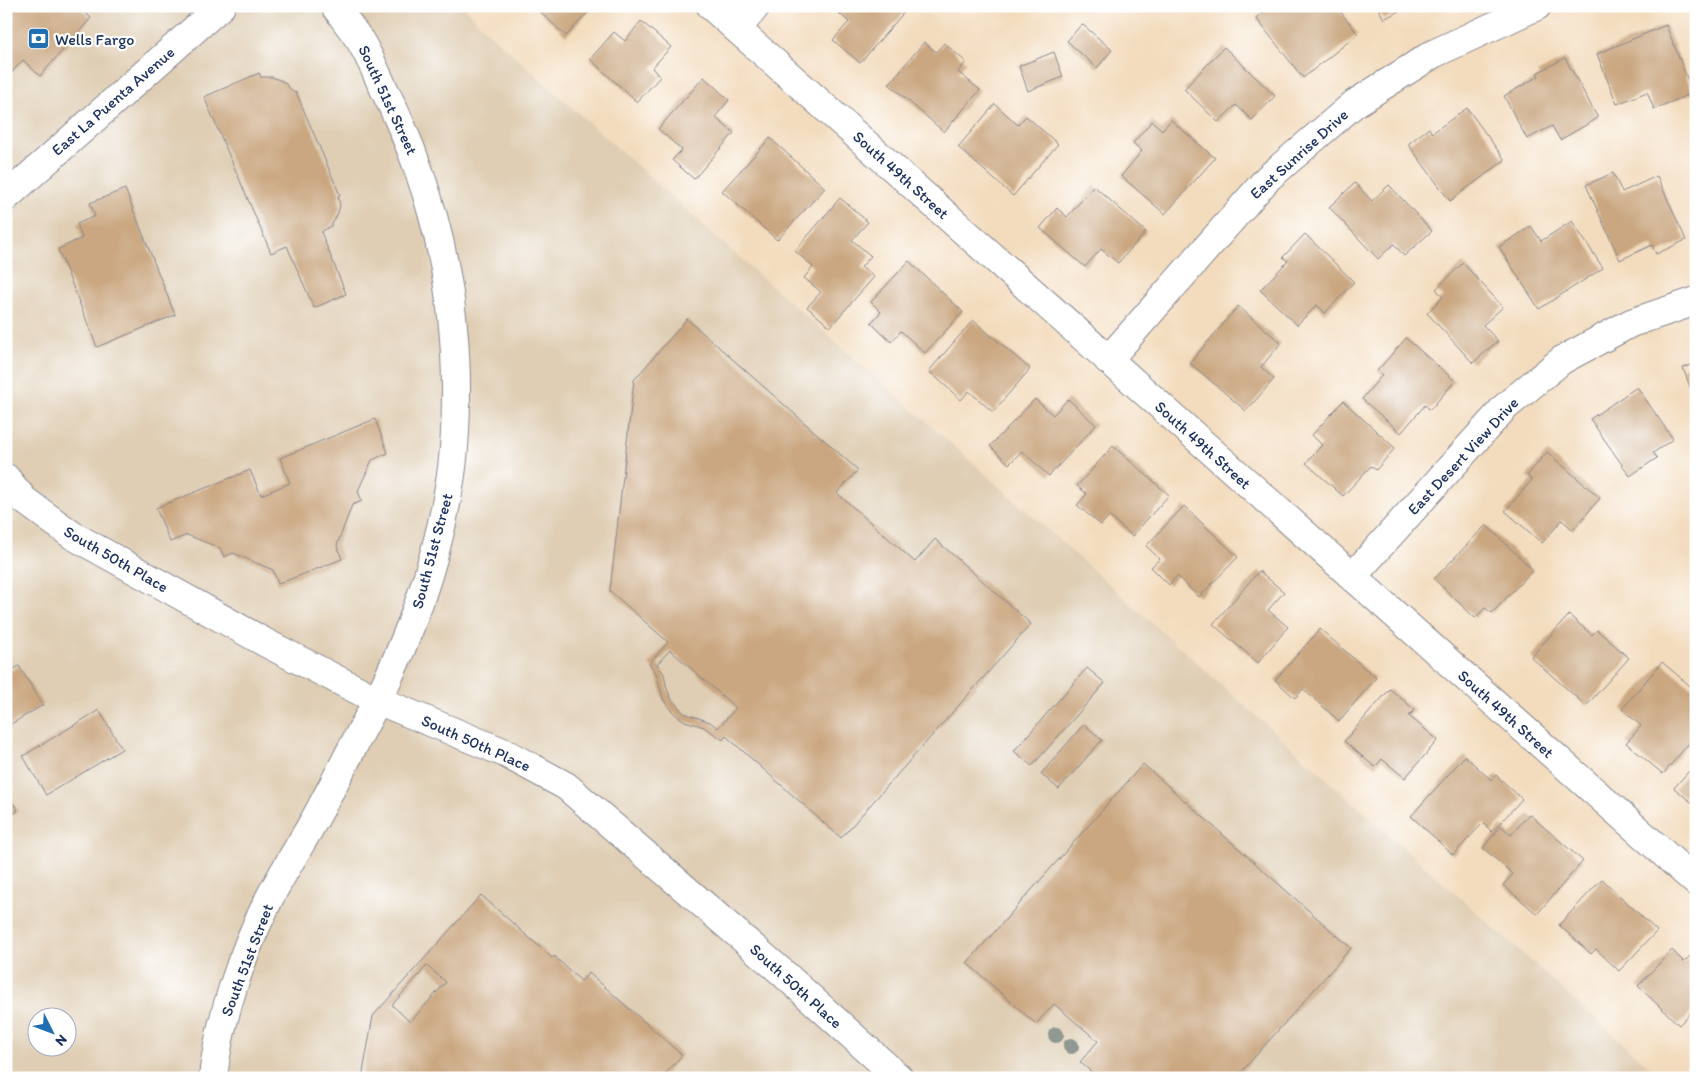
<svg xmlns="http://www.w3.org/2000/svg" width="1702" height="1084" viewBox="0 0 1702 1084" font-family="Itim,sans-serif">
<rect width="100%" height="100%" fill="#fff"/>
<filter id="ink" filterUnits="userSpaceOnUse"><feTurbulence type="fractalNoise" baseFrequency=".02" numOctaves="2"/><feDisplacementMap in="SourceGraphic" scale="10" xChannelSelector="R" yChannelSelector="G"/><feConvolveMatrix kernelMatrix="1 2 1 2 8 2 1 2 1" color-interpolation-filters="sRGB"/></filter>
<filter id="wash" filterUnits="userSpaceOnUse"><feTurbulence type="fractalNoise" baseFrequency=".0096" numOctaves="4" result="noise"/><feDisplacementMap in="SourceGraphic" scale="20" xChannelSelector="R" yChannelSelector="G"/><feGaussianBlur stdDeviation="1.12" result="paint"/><feColorMatrix in="noise" values="0 0 0 0 0 0 0 0 0 0 0 0 0 0 0 0 0 1.4 0 .05"/><feComposite in="paint" operator="in"/></filter>
<g filter="url(#wash)">
<rect width="100%" height="100%" fill="#f3dcbd"/>
<path fill="#dfceb4" fill-rule="evenodd" d="M 6,6 L 464,6 L 480,25 L 767,282 L 945,438 L 1662,1078 L 6,1078 ZM 38,1016 L 68,1016 L 68,1046 L 38,1046 Z"/>
<g id="blocks">
<g fill="#caa781" fill-rule="evenodd">
<polygon points="6,6 78,6 91,18 40,76 23,60 6,79"/>
<polygon points="534,6 594,6 566,36"/>
<polygon points="831,6 903,6 907,9 860,63 833,40 849,22"/>
<polygon points="1271,6 1336,6 1358,34 1303,78 1256,18"/>
<polygon points="1377,6 1408,6 1384,19"/>
<polygon points="641,21 671,47 652,68 660,77 637,102 590,59 614,32 625,41"/>
<polygon points="1082,24 1112,50 1097,68 1067,41"/>
<polygon points="1666,25 1693,93 1654,109 1647,92 1617,104 1597,54"/>
<polygon points="924,42 936,52 944,43 966,62 958,72 980,90 944,132 889,84"/>
<polygon points="1224,47 1275,96 1252,120 1236,105 1218,122 1184,89"/>
<polygon points="1054,52 1063,77 1028,91 1019,66"/>
<polygon points="1565,58 1598,118 1560,140 1552,126 1527,139 1504,96 1539,76 1537,73"/>
<polygon points="259,73 261,77 272,77 284,82 294,93 296,92 340,195 338,196 340,206 337,215 331,226 321,232 346,294 314,308 287,246 271,253 204,97"/>
<polygon points="704,77 729,100 715,117 734,133 694,179 672,160 682,150 658,129"/>
<polygon points="995,104 1018,125 1026,116 1058,144 1013,196 958,147"/>
<polygon points="1467,108 1505,160 1450,201 1408,144 1429,128 1432,133"/>
<polygon points="1171,120 1215,158 1165,214 1121,176 1142,151 1133,143 1152,121 1162,130"/>
<polygon points="770,138 825,188 777,240 722,191"/>
<polygon points="1613,173 1622,192 1657,176 1686,240 1656,254 1652,245 1620,260 1586,185"/>
<polygon points="1355,183 1372,201 1389,185 1432,231 1404,256 1394,244 1378,259 1329,207"/>
<polygon points="1094,186 1146,232 1118,263 1101,249 1085,267 1040,228 1057,208 1067,217"/>
<polygon points="125,189 175,315 97,347 58,249 82,238 77,224 95,216 90,203"/>
<polygon points="840,198 868,222 852,240 871,256 861,267 874,277 830,327 807,307 821,292 804,278 813,267 795,251"/>
<polygon points="1572,221 1603,268 1539,309 1499,247 1531,226 1541,241"/>
<polygon points="1305,234 1354,282 1325,313 1317,305 1297,325 1260,290 1288,261 1283,257"/>
<polygon points="909,261 963,312 925,353 901,331 891,342 871,323 881,312 871,302"/>
<polygon points="1463,263 1503,307 1483,325 1498,341 1473,363 1427,313 1443,297 1436,289"/>
<polygon points="1238,306 1281,343 1261,367 1274,379 1246,411 1190,363"/>
<path d="M 687,319 L 858,470 L 837,493 L 915,562 L 935,539 L 1031,624 L 841,838 L 726,736 L 723,740 L 704,727 L 685,721 L 676,715 L 669,708 L 663,699 L 656,673 L 649,664 L 668,642 L 610,591 L 634,380 ZM 670,650 L 736,708 L 718,728 L 710,722 L 684,713 L 672,700 L 667,689 L 664,674 L 657,664 Z"/>
<polygon points="973,320 1030,369 993,412 969,391 961,400 929,371"/>
<polygon points="1406,338 1455,381 1430,410 1425,405 1401,433 1362,399 1382,375 1377,371"/>
<polygon points="1696,363 1696,403 1683,368"/>
<polygon points="1637,387 1673,439 1653,453 1657,458 1630,476 1590,419"/>
<polygon points="1035,399 1053,415 1068,399 1096,425 1049,476 1022,451 1009,464 990,446"/>
<polygon points="1343,401 1395,448 1376,470 1371,466 1343,496 1306,463 1322,445 1312,435"/>
<polygon points="375,419 388,453 372,460 358,491 362,501 352,505 337,545 342,559 278,584 273,570 233,553 224,557 220,548 187,535 170,542 156,508 250,470 261,495 290,483 280,458"/>
<polygon points="1113,446 1169,495 1132,536 1109,516 1101,525 1077,505 1087,494 1077,486"/>
<polygon points="1547,452 1600,498 1573,530 1562,520 1542,543 1505,511 1532,480 1527,476"/>
<polygon points="1184,506 1238,557 1199,597 1177,576 1169,585 1151,567 1160,559 1146,546"/>
<polygon points="1486,525 1533,570 1492,613 1485,608 1475,618 1434,579"/>
<polygon points="1259,571 1284,592 1268,610 1288,627 1258,663 1213,624"/>
<polygon points="1569,615 1592,635 1597,630 1629,658 1586,706 1531,657"/>
<polygon points="1320,629 1376,678 1339,721 1303,689 1295,698 1275,680"/>
<polygon points="1662,662 1696,691 1696,735 1663,774 1626,743 1641,726 1622,709"/>
<polygon points="19,666 43,705 6,727 6,674"/>
<polygon points="1087,668 1105,683 1032,766 1014,751"/>
<polygon points="1390,689 1415,710 1409,716 1438,740 1405,778 1382,759 1375,767 1344,741"/>
<polygon points="99,710 122,749 46,795 23,756"/>
<polygon points="1084,724 1102,740 1059,789 1041,774"/>
<polygon points="1465,756 1491,780 1496,775 1522,799 1492,832 1483,823 1453,855 1411,816"/>
<polygon points="1696,763 1696,806 1674,788"/>
<polygon points="1143,764 1351,948 1236,1078 1098,1078 1080,1062 1098,1041 1054,1004 1036,1024 967,963"/>
<polygon points="6,791 18,811 6,818"/>
<polygon points="1529,814 1583,861 1537,914 1503,885 1513,874 1483,848 1501,826 1511,835"/>
<polygon points="1602,879 1657,931 1619,971 1596,949 1591,954 1559,925"/>
<path d="M 481,895 L 552,958 L 554,956 L 581,981 L 589,973 L 682,1055 L 662,1078 L 362,1078 L 373,1016 ZM 427,966 L 446,982 L 410,1022 L 392,1005 Z"/>
<polygon points="1672,950 1684,962 1691,955 1696,960 1696,1007 1679,1025 1638,986"/>
</g>
</g>
</g>
<g filter="url(#ink)">
<use href="#blocks" fill-opacity="0" stroke="#87868e" stroke-width="1"/>
<g fill="none" stroke-linecap="round" stroke-linejoin="round">
<defs>
<g id="minor">
<polyline points="711,6 1696,882"/>
<polyline points="737,29 756,6"/>
<polyline points="6,197 221,6"/>
<polyline points="1108,360 1268,178 1354,104 1433,54 1537,6"/>
<polyline points="6,478 24,500 72,535 266,643 377,700 505,753 566,786 784,974 899,1078"/>
<polyline points="1352,577 1505,407 1562,360 1631,323 1696,301"/>
<path d="M 213,1078 C 219,1019 243,950 270,897 C 284,870 301,844 316,817 C 336,780 355,742 375,705 C 409,639 437,561 449,487 C 455,455 456,423 456,390 C 456,282 431,181 382,85 C 375,70 368,53 359,39 C 351,28 343,17 335,6"/>
</g>
</defs>
<use href="#minor" stroke="#87868e" stroke-width="30"/>
<use href="#minor" stroke="#fff" stroke-width="28"/>
</g>
<g fill="#909991">
<circle cx="1056" cy="1035" r="8"/>
<circle cx="1071" cy="1046" r="8"/>
</g>
</g>
<defs>
<symbol id="bank-square" viewBox="-11 -11 22 22"><rect x="-9" y="-9" width="18" height="18" rx="4" fill="#1f6fb2" stroke="#fff"/><path d="M-6-4H6V4H-6ZM0-2.3a2.3 2.3 0 1 0 0 4.6a2.3 2.3 0 1 0 0-4.6Z" fill="#fff"/></symbol>
</defs>
<g fill-rule="evenodd">
<use href="#bank-square" x="26" y="26" width="25" height="25"/>
</g>
<g text-anchor="middle" dominant-baseline="central" stroke-width="4.5" stroke-linejoin="round" paint-order="stroke">
<g font-size="16" fill="#1b2f5e" stroke="#fff" text-anchor="start">
<text x="55" y="39">Wells Fargo</text>
</g>
<g font-size="16" fill="#1b2f5e" stroke="#fff">
<text transform="translate(388 100) rotate(65)">South 51st Street</text>
<text transform="translate(113 101) rotate(-41)">East La Puenta Avenue</text>
<text transform="translate(1299 154) rotate(-42)">East Sunrise Drive</text>
<text transform="translate(901 175) rotate(42)">South 49th Street</text>
<text transform="translate(1203 445) rotate(42)">South 49th Street</text>
<text transform="translate(1463 456) rotate(-47)">East Desert View Drive</text>
<text transform="translate(432 551) rotate(-75)">South 51st Street</text>
<text transform="translate(116 559) rotate(30)">South 50th Place</text>
<text transform="translate(1506 714) rotate(42)">South 49th Street</text>
<text transform="translate(476 743) rotate(24)">South 50th Place</text>
<text transform="translate(247 960) rotate(-69)">South 51st Street</text>
<text transform="translate(796 986) rotate(42)">South 50th Place</text>
</g>
</g>
<rect width="1702" height="1084" fill="none" stroke="#fff" stroke-width="25"/>
<g transform="translate(52 1032) rotate(132)"><circle r="24" fill="#ffffff" stroke="#a4acbf"/>
<path d="M0-4L9 19L0 12L-9 19Z" fill="#1f6fb2"/>
<text y="-8" font-size="14" font-weight="bold" text-anchor="middle" fill="#1b2f5e">N</text>
</g>
</svg>
